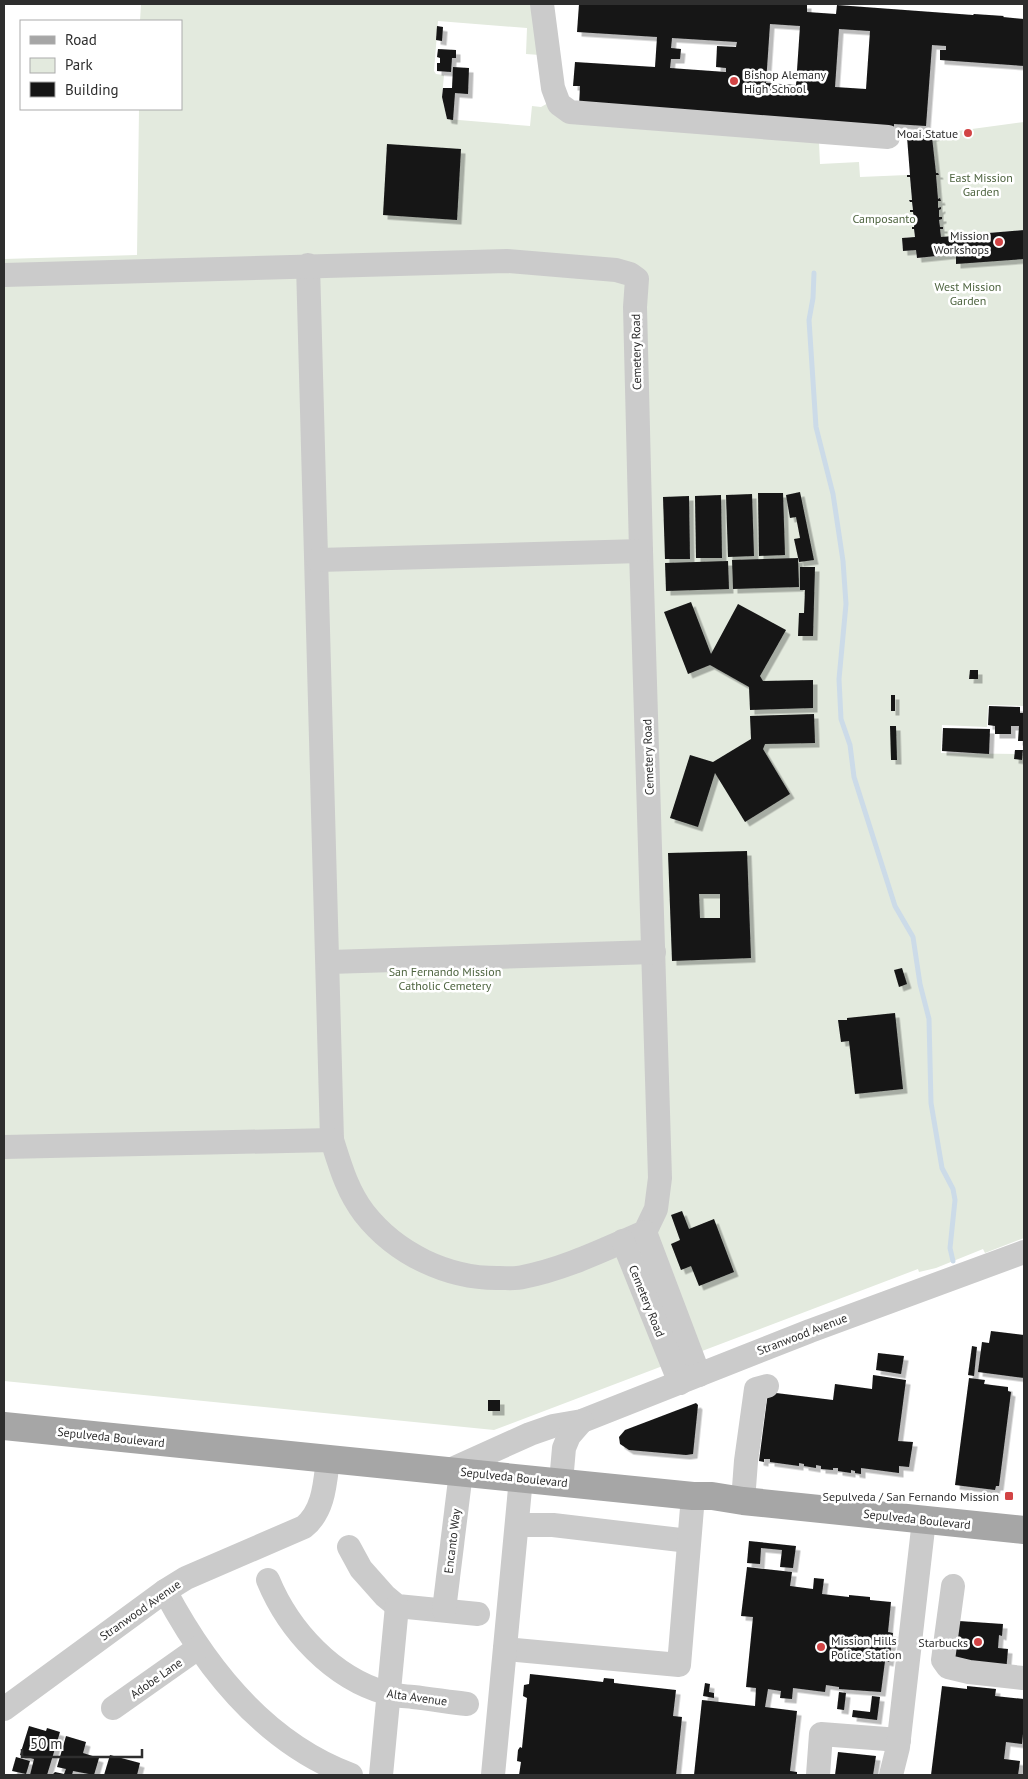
<svg xmlns="http://www.w3.org/2000/svg" width="1028" height="1779" viewBox="0 0 1028 1779" font-family="'PT Sans',sans-serif">
<defs>
<filter id="shadow"><feDropShadow dx="4.5" dy="4.5" stdDeviation="0" flood-color="#0004"/></filter>
</defs>
<rect width="100%" height="100%" fill="#fff"/>
<g fill="#e3eade">
<polygon points="141,4 533,4 540,55 526,54 527,28 438,21 434,71 436,74 444,75 442,97 447,119 530,126 532,106 541,107 550,102 819,142 820,164 859,162 860,177 907,175 908,177 910,177 912,200 909,200 910,202 912,202 913,210 910,211 911,212 913,212 914,219 911,219 911,221 914,221 914,227 912,229 914,229 915,237 902,238 903,251 916,250 917,258 1024,249 1024,706 988,705 987,727 942,725 941,753 1024,754 1024,1238 985,1253 983,1249 936,1268 919,1272 918,1269 494,1430 4,1381 4,259 137,255 139,109 181,109 181,21 140,21"/>
<polygon points="1024,122 1024,230 941,237 940,229 943,229 940,227 939,220 942,219 942,217 939,217 939,210 941,209 941,208 938,208 938,201 941,200 940,198 938,199 936,175 939,175 938,173 936,173 932,137 935,136 935,134"/>
</g>
<g fill="none" stroke-linecap="round" stroke-linejoin="round">
<polyline stroke="#ccdbe8" stroke-width="5" points="814,273 813,298 809,320 816,427 833,494 843,561 846,604 839,679 841,719 850,745 854,777 895,906 913,937 920,984 929,1019 931,1103 942,1168 953,1189 955,1200 950,1248 953,1261"/>
</g>
<g fill="#151515" fill-rule="evenodd" filter="url(#shadow)">
<path d="M 579,4 L 807,4 L 807,12 L 836,14 L 837,5 L 973,15 L 974,14 L 1004,16 L 1003,17 L 1024,19 L 1024,66 L 940,60 L 940,50 L 946,50 L 946,46 L 932,45 L 926,126 L 894,124 L 894,128 L 579,107 L 580,86 L 573,86 L 575,62 L 655,67 L 657,37 L 577,32 ZM 770,24 L 800,26 L 796,85 L 766,83 ZM 839,29 L 870,31 L 866,89 L 835,87 ZM 672,38 L 737,42 L 736,47 L 717,46 L 716,67 L 726,68 L 726,72 L 670,68 L 671,59 L 680,59 L 681,49 L 671,48 Z"/>
<polygon points="437,26 443,27 442,41 436,40"/>
<polygon points="438,49 456,50 456,58 452,58 451,72 437,71 437,63 440,63 440,58 437,57"/>
<polygon points="453,67 469,68 468,94 455,93 453,120 447,119 442,97 443,88 452,88"/>
<polygon points="935,134 935,136 932,137 936,173 938,173 939,175 936,175 938,199 940,198 941,201 938,201 938,208 941,207 941,209 939,210 939,217 942,217 942,219 939,220 940,227 943,227 943,229 940,229 941,237 1024,230 1024,259 956,264 956,254 917,258 916,250 903,251 902,238 915,237 914,229 912,229 912,227 914,227 914,221 911,221 911,219 914,219 913,212 910,212 910,210 913,210 912,202 910,202 909,200 912,200 910,177 907,177 907,175 910,175 907,137"/>
<polygon points="387,144 461,149 457,220 383,215"/>
<polygon points="800,492 814,560 799,562 794,539 800,538 796,517 790,518 786,495"/>
<polygon points="758,493 783,493 785,555 759,556"/>
<polygon points="752,494 754,556 728,557 726,495"/>
<polygon points="721,495 722,558 696,558 695,496"/>
<polygon points="689,496 690,559 665,559 663,497"/>
<polygon points="798,558 799,587 733,589 732,560"/>
<polygon points="728,561 729,589 666,591 665,563"/>
<polygon points="800,567 815,567 813,636 798,636 799,613 804,613 805,590 800,590"/>
<polygon points="691,602 711,654 738,604 786,630 760,676 763,681 813,680 813,708 750,710 749,687 710,665 688,674 664,612"/>
<polygon points="970,670 978,670 978,679 969,679"/>
<rect x="891" y="695" width="4" height="16"/>
<polygon points="989,706 1020,707 1020,713 1024,713 1024,741 1018,741 1019,726 1011,726 1011,734 995,734 995,726 988,725"/>
<polygon points="814,714 815,743 765,744 763,749 790,794 745,822 715,773 698,827 670,818 690,755 713,762 751,739 750,716"/>
<polygon points="890,726 896,726 897,760 891,760"/>
<polygon points="943,728 990,729 989,754 942,751"/>
<polygon points="1015,750 1023,750 1022,760 1014,759"/>
<path d="M 747,851 L 751,958 L 672,961 L 668,853 ZM 699,894 L 720,894 L 720,918 L 700,918 Z"/>
<polygon points="902,968 907,984 899,987 894,970"/>
<polygon points="895,1013 903,1089 855,1094 849,1041 841,1042 838,1020 847,1020 847,1018"/>
<polygon points="682,1211 689,1229 714,1219 734,1272 699,1286 691,1266 681,1270 671,1244 680,1240 671,1215"/>
<polygon points="991,1331 1024,1335 1024,1378 978,1372 982,1342 989,1343"/>
<polygon points="972,1346 977,1347 974,1376 968,1375"/>
<polygon points="878,1353 904,1356 901,1374 876,1370"/>
<polygon points="873,1375 906,1380 898,1441 913,1442 909,1467 899,1466 899,1473 861,1468 861,1474 855,1473 855,1471 851,1470 851,1473 838,1471 838,1468 833,1468 833,1470 821,1469 821,1466 816,1465 816,1468 804,1466 804,1464 799,1463 799,1466 770,1462 770,1459 764,1459 764,1462 759,1461 768,1392 833,1400 835,1384 872,1389"/>
<polygon points="969,1378 985,1380 984,1384 1008,1387 1008,1391 1011,1392 999,1486 996,1486 995,1490 955,1485"/>
<rect x="488" y="1400" width="12" height="11"/>
<polygon points="696,1403 698,1405 693,1454 686,1455 629,1450 620,1444 619,1437 625,1430"/>
<polygon points="749,1541 796,1546 793,1568 780,1567 782,1550 761,1548 760,1564 747,1563"/>
<polygon points="747,1567 792,1572 790,1586 813,1589 814,1578 824,1579 822,1594 849,1597 849,1595 870,1597 870,1600 891,1602 888,1632 893,1633 889,1662 885,1661 881,1692 839,1689 839,1687 826,1685 825,1692 793,1688 792,1699 780,1698 781,1691 768,1689 765,1707 797,1711 790,1771 797,1772 797,1775 694,1775 702,1700 755,1706 756,1688 746,1687 753,1617 741,1616"/>
<polygon points="959,1621 1003,1624 1002,1636 999,1635 998,1648 1008,1649 1006,1672 954,1662"/>
<polygon points="530,1674 603,1682 604,1678 614,1679 614,1683 676,1690 673,1716 682,1717 676,1775 519,1775 521,1762 517,1761 518,1750 520,1747 522,1748 527,1698 523,1696 524,1685 529,1684"/>
<polygon points="705,1683 710,1684 709,1692 714,1693 714,1698 703,1696"/>
<polygon points="942,1686 967,1689 967,1686 996,1689 995,1696 1024,1699 1024,1724 1022,1744 1006,1742 1004,1759 1020,1761 1018,1775 931,1775"/>
<polygon points="839,1692 846,1693 844,1710 837,1709"/>
<polygon points="872,1696 880,1697 877,1720 852,1717 853,1710 870,1712"/>
<polygon points="29,1726 46,1731 47,1728 60,1732 47,1775 30,1775 34,1759 20,1755"/>
<polygon points="66,1736 86,1742 83,1753 99,1758 94,1775 73,1771 72,1775 52,1775 55,1772 64,1774 66,1769 57,1767"/>
<polygon points="838,1752 876,1756 873,1775 835,1775"/>
<polygon points="110,1755 140,1763 137,1775 104,1775"/>
<polygon points="16,1757 30,1761 26,1774 12,1771"/>
</g>
<g fill="none" stroke-linecap="round" stroke-linejoin="round">
<g stroke="#cbcbcb" stroke-width="24">
<polyline points="542,4 553,88 559,104 570,112 888,137"/>
<polyline points="308,265 332,1140"/>
<path d="M 4,275 L 507,261 L 616,270 L 630,274 L 637,279 L 635,307 L 641,551 L 660,1178 L 656,1209 L 645,1232 C 605,1249 565,1269 523,1277 C 516,1279 507,1278 500,1278 C 448,1279 396,1254 364,1213 C 347,1191 340,1165 332,1140 L 4,1147"/>
<polyline points="318,560 641,551"/>
<polyline points="329,962 654,952"/>
<polyline points="645,1232 699,1375"/>
<polyline points="623,1241 680,1383"/>
<polyline points="448,1471 530,1434 553,1426 582,1421 810,1331 1024,1252"/>
<polyline points="561,1482 564,1448 569,1436 582,1421"/>
<polyline points="743,1501 746,1461 756,1389 767,1386"/>
<polyline points="517,1525 553,1525 689,1541"/>
<polyline points="349,1547 361,1569 385,1596 397,1606 478,1614"/>
<path d="M 268,1580 C 289,1631 333,1678 386,1693 C 395,1696 404,1696 413,1697 C 431,1699 449,1702 467,1704"/>
<polyline points="953,1586 943,1660 948,1667 969,1672 1023,1678"/>
<path d="M 165,1591 C 207,1670 265,1743 351,1775"/>
<polyline points="444,1610 461,1472"/>
<polyline points="505,1649 679,1665 693,1496"/>
<polyline points="113,1708 198,1648"/>
<path d="M 4,1709 L 165,1591 L 186,1578 L 304,1527 C 324,1511 325,1483 328,1459"/>
<polyline points="381,1775 397,1606"/>
<polyline points="493,1775 521,1478"/>
<polyline points="818,1775 821,1734 899,1740"/>
<polyline points="891,1775 898,1747 924,1520"/>
</g>
<polyline stroke="#a6a6a6" stroke-width="28" points="4,1426 693,1496 712,1496 743,1501 1024,1530"/>
</g>
<g fill="#d24445" stroke="#fff" stroke-width="2">
<circle cx="734" cy="81" r="5"/>
<circle cx="968" cy="133" r="5"/>
<circle cx="999" cy="242" r="5"/>
<rect x="1004" y="1491" width="10" height="10" rx="2.5"/>
<circle cx="978" cy="1642" r="5"/>
<circle cx="821" cy="1647" r="5"/>
</g>
<g text-anchor="middle" dominant-baseline="central" stroke-width="5" stroke-linejoin="round" paint-order="stroke">
<g font-size="12" fill="#2e2e2e" stroke="#fff" text-anchor="end">
<text x="744" y="74" text-anchor="start">Bishop Alemany<tspan x="744" dy="14">High School</tspan></text>
<text x="958" y="133">Moai Statue</text>
<text x="989" y="235">Mission<tspan x="989" dy="14">Workshops</tspan></text>
<text x="999" y="1496">Sepulveda / San Fernando Mission</text>
<text x="831" y="1640" text-anchor="start">Mission Hills<tspan x="831" dy="14">Police Station</tspan></text>
<text x="968" y="1642">Starbucks</text>
</g>
<g font-size="12" fill="#4f6541" stroke="#fff">
<text x="981" y="177">East Mission<tspan x="981" dy="14">Garden</tspan></text>
<text x="884" y="218">Camposanto</text>
<text x="968" y="286">West Mission<tspan x="968" dy="14">Garden</tspan></text>
<text x="445" y="971">San Fernando Mission<tspan x="445" dy="14">Catholic Cemetery</tspan></text>
</g>
<g font-size="12" fill="#2e2e2e" stroke="#fff">
<text transform="translate(636 352) rotate(-91)">Cemetery Road</text>
<text transform="translate(648 757) rotate(-92)">Cemetery Road</text>
<text transform="translate(647 1301) rotate(68)">Cemetery Road</text>
<text transform="translate(802 1334) rotate(-21)">Stranwood Avenue</text>
<text transform="translate(111 1437) rotate(6)">Sepulveda Boulevard</text>
<text transform="translate(514 1477) rotate(6)">Sepulveda Boulevard</text>
<text transform="translate(917 1519) rotate(6)">Sepulveda Boulevard</text>
<text transform="translate(452 1541) rotate(-83)">Encanto Way</text>
<text transform="translate(140 1610) rotate(-35)">Stranwood Avenue</text>
<text transform="translate(156 1678) rotate(-35)">Adobe Lane</text>
<text transform="translate(417 1697) rotate(8)">Alta Avenue</text>
</g>
</g>
<rect width="1028" height="1779" fill="none" stroke="#2e2e2e" stroke-width="10"/>
<rect x="20" y="20" width="162" height="90" fill="#ffffff" stroke="#ababab"/>
<rect x="30" y="36" width="25" height="8" fill="#a6a6a6" stroke="#ababab"/>
<text x="65" y="45" font-size="15" fill="#2e2e2e">Road</text>
<rect x="30" y="58" width="25" height="15" fill="#e3eade" stroke="#ababab"/>
<text x="65" y="70" font-size="15" fill="#2e2e2e">Park</text>
<rect x="30" y="82" width="25" height="15" fill="#151515" stroke="#ababab"/>
<text x="65" y="95" font-size="15" fill="#2e2e2e">Building</text>
<path d="M22 1749v8h120v-8" fill="none" stroke="#2e2e2e" stroke-width="2.5"/>
<text x="30" y="1749" font-size="15" fill="#2e2e2e" stroke="#ffffff" stroke-width="4" paint-order="stroke">50 m</text>
</svg>
